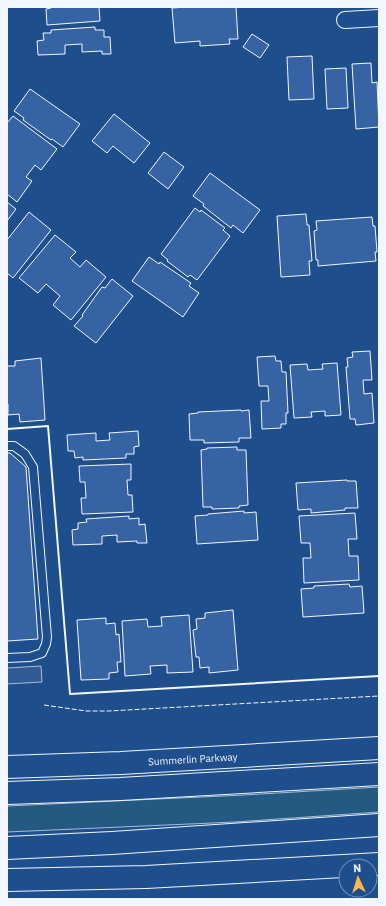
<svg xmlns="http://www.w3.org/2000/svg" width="386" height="906" viewBox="0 0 386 906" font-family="'IBM Plex Sans',sans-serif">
<rect width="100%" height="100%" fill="#1f4e8c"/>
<polygon fill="#245a82" stroke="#a8bbd7" points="379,787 379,812 235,822 7,832 7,806 244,795"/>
<polygon fill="#305b95" stroke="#a8bbd7" points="41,666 42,682 7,684 7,668"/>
<g fill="#3563a3" stroke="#f2f6ff">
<polygon points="51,7 99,7 100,21 47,25 46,9 51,8"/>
<polygon points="188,7 236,7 238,39 229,39 230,44 200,46 200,41 175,43 172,8"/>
<polygon points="95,27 95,30 104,30 104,37 110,37 111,54 102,54 102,51 82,52 82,44 65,45 65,54 38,55 37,41 44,40 43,33 51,33 51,30"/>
<polygon points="252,34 269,45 260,58 243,47"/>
<polygon points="312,56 314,99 289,100 287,57"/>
<polygon points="371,63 372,83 377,82 379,127 356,129 352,64"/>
<polygon points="346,68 348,108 327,109 325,69"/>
<polygon points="30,89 80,124 63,147 52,139 51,140 23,120 24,118 14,111"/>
<polygon points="114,114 150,143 134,163 113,146 107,153 92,141"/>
<polygon points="13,116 57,149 41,170 35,165 26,177 32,181 17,202 7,194 7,123"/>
<polygon points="164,152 184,167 168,189 148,173"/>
<polygon points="210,173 260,210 243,233 233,225 231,228 203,206 204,204 193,196"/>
<polygon points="7,202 16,209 7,221"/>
<polygon points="195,208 200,212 201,210 225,228 223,230 230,236 197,280 190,275 188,277 167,261 168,260 161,254"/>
<polygon points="29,212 51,230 13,278 7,273 7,240"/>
<polygon points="306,214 307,225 309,225 312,261 309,261 310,275 281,277 277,216"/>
<polygon points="372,217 373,226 375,226 377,252 375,252 376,261 318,266 318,260 316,260 314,231 317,230 316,221"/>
<polygon points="55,235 76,252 70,258 80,267 86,260 106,277 71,320 53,305 60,296 46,284 38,293 19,278"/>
<polygon points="149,257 159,264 160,262 191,283 189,286 199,293 183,317 132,281"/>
<polygon points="112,279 133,296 96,343 74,326 83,316 82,315 102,287 105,288"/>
<polygon points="370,351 372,380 363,380 364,394 372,393 374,423 356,425 355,419 350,419 346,367 348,367 347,358 353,357 352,352"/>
<polygon points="275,356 276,361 281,361 282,372 286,372 288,413 286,413 286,424 281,424 281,428 262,429 261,401 269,401 268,386 259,386 257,357"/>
<polygon points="41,358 45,420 20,422 19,414 8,415 8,404 7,404 7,366 15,366 15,361"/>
<polygon points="337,363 341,415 325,416 325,411 311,412 312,417 294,418 290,365 307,364 308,370 323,369 322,364"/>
<polygon points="241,410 241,411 249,410 251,438 239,438 239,442 204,443 204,440 190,440 189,414 198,413 198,412"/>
<polygon points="138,431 139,446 134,447 134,454 126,454 126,458 83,460 83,457 75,458 74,451 68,451 67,435 96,433 96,441 110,440 109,433"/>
<polygon points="237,447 237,450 246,450 248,505 239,506 239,508 212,509 212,507 203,507 201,450 207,449 207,448"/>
<polygon points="7,453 10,453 26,467 38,639 7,641"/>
<polygon points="131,464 131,480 127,480 128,495 132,495 133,512 82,514 81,498 86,498 85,482 80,482 79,466"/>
<polygon points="347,480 347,481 356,481 358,508 345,508 345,510 311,513 311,509 298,510 296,483"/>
<polygon points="244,511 244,513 256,512 258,540 197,544 195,516 208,515 208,514"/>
<polygon points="355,513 357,539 348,539 349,556 358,556 359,580 304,583 303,558 311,558 310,543 301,543 299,516"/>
<polygon points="129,516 129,519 139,518 139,525 145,524 147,543 137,543 137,541 117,542 117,535 102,536 102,544 73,545 72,530 78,529 78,523 87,522 86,519"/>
<polygon points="349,584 350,587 362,586 364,613 303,617 301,589 314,588 314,586"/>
<polygon points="233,610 238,670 209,673 209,667 200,668 199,657 196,657 193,630 197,629 196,619 205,618 205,613"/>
<polygon points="189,615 193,672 167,673 167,665 150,666 151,674 125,676 122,621 147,619 148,627 162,626 161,617"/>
<polygon points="106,618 106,624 115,623 116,635 119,634 121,662 117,662 118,672 109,673 109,679 81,680 77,620"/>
</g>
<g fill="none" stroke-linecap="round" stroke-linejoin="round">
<defs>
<polyline id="service" points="7,446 14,446 25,454 33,467 47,637 46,644 42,653 30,657 7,658"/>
<polyline id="minor" points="345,20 379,18"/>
<g id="motorway">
<path id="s1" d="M 7,767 L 121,763 L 379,748"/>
<polyline points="7,793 120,789 379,774"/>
<polyline points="7,848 112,843 379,825"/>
<polyline points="7,880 146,877 379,864"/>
</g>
</defs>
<use href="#service" stroke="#f2f6ff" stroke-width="10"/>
<use href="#minor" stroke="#f2f6ff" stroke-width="18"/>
<use href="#motorway" stroke="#f2f6ff" stroke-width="24"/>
<use href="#service" stroke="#1f4e8c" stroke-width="8"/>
<use href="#minor" stroke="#1f4e8c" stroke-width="16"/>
<use href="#motorway" stroke="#1f4e8c" stroke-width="22"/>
<polyline stroke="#f2f6ff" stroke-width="1" stroke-dasharray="5 2" stroke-linecap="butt" points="44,705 86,711 109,711 379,696"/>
<polyline stroke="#f2f6ff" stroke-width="2" points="7,429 48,426 70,694 379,676"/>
</g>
<g text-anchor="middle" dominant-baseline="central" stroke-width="3" stroke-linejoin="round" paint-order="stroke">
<g font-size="10" fill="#f2f6ff" stroke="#1f4e8c">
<text stroke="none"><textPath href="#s1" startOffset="186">Summerlin Parkway</textPath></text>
</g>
</g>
<rect width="386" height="906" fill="none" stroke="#f2f6ff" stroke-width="16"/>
<g transform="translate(358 878) rotate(356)"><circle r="19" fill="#1f4e8c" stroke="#7391ba"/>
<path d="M0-3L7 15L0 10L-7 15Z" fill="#ffb74d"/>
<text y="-6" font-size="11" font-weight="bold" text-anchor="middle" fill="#f2f6ff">N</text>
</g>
</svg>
